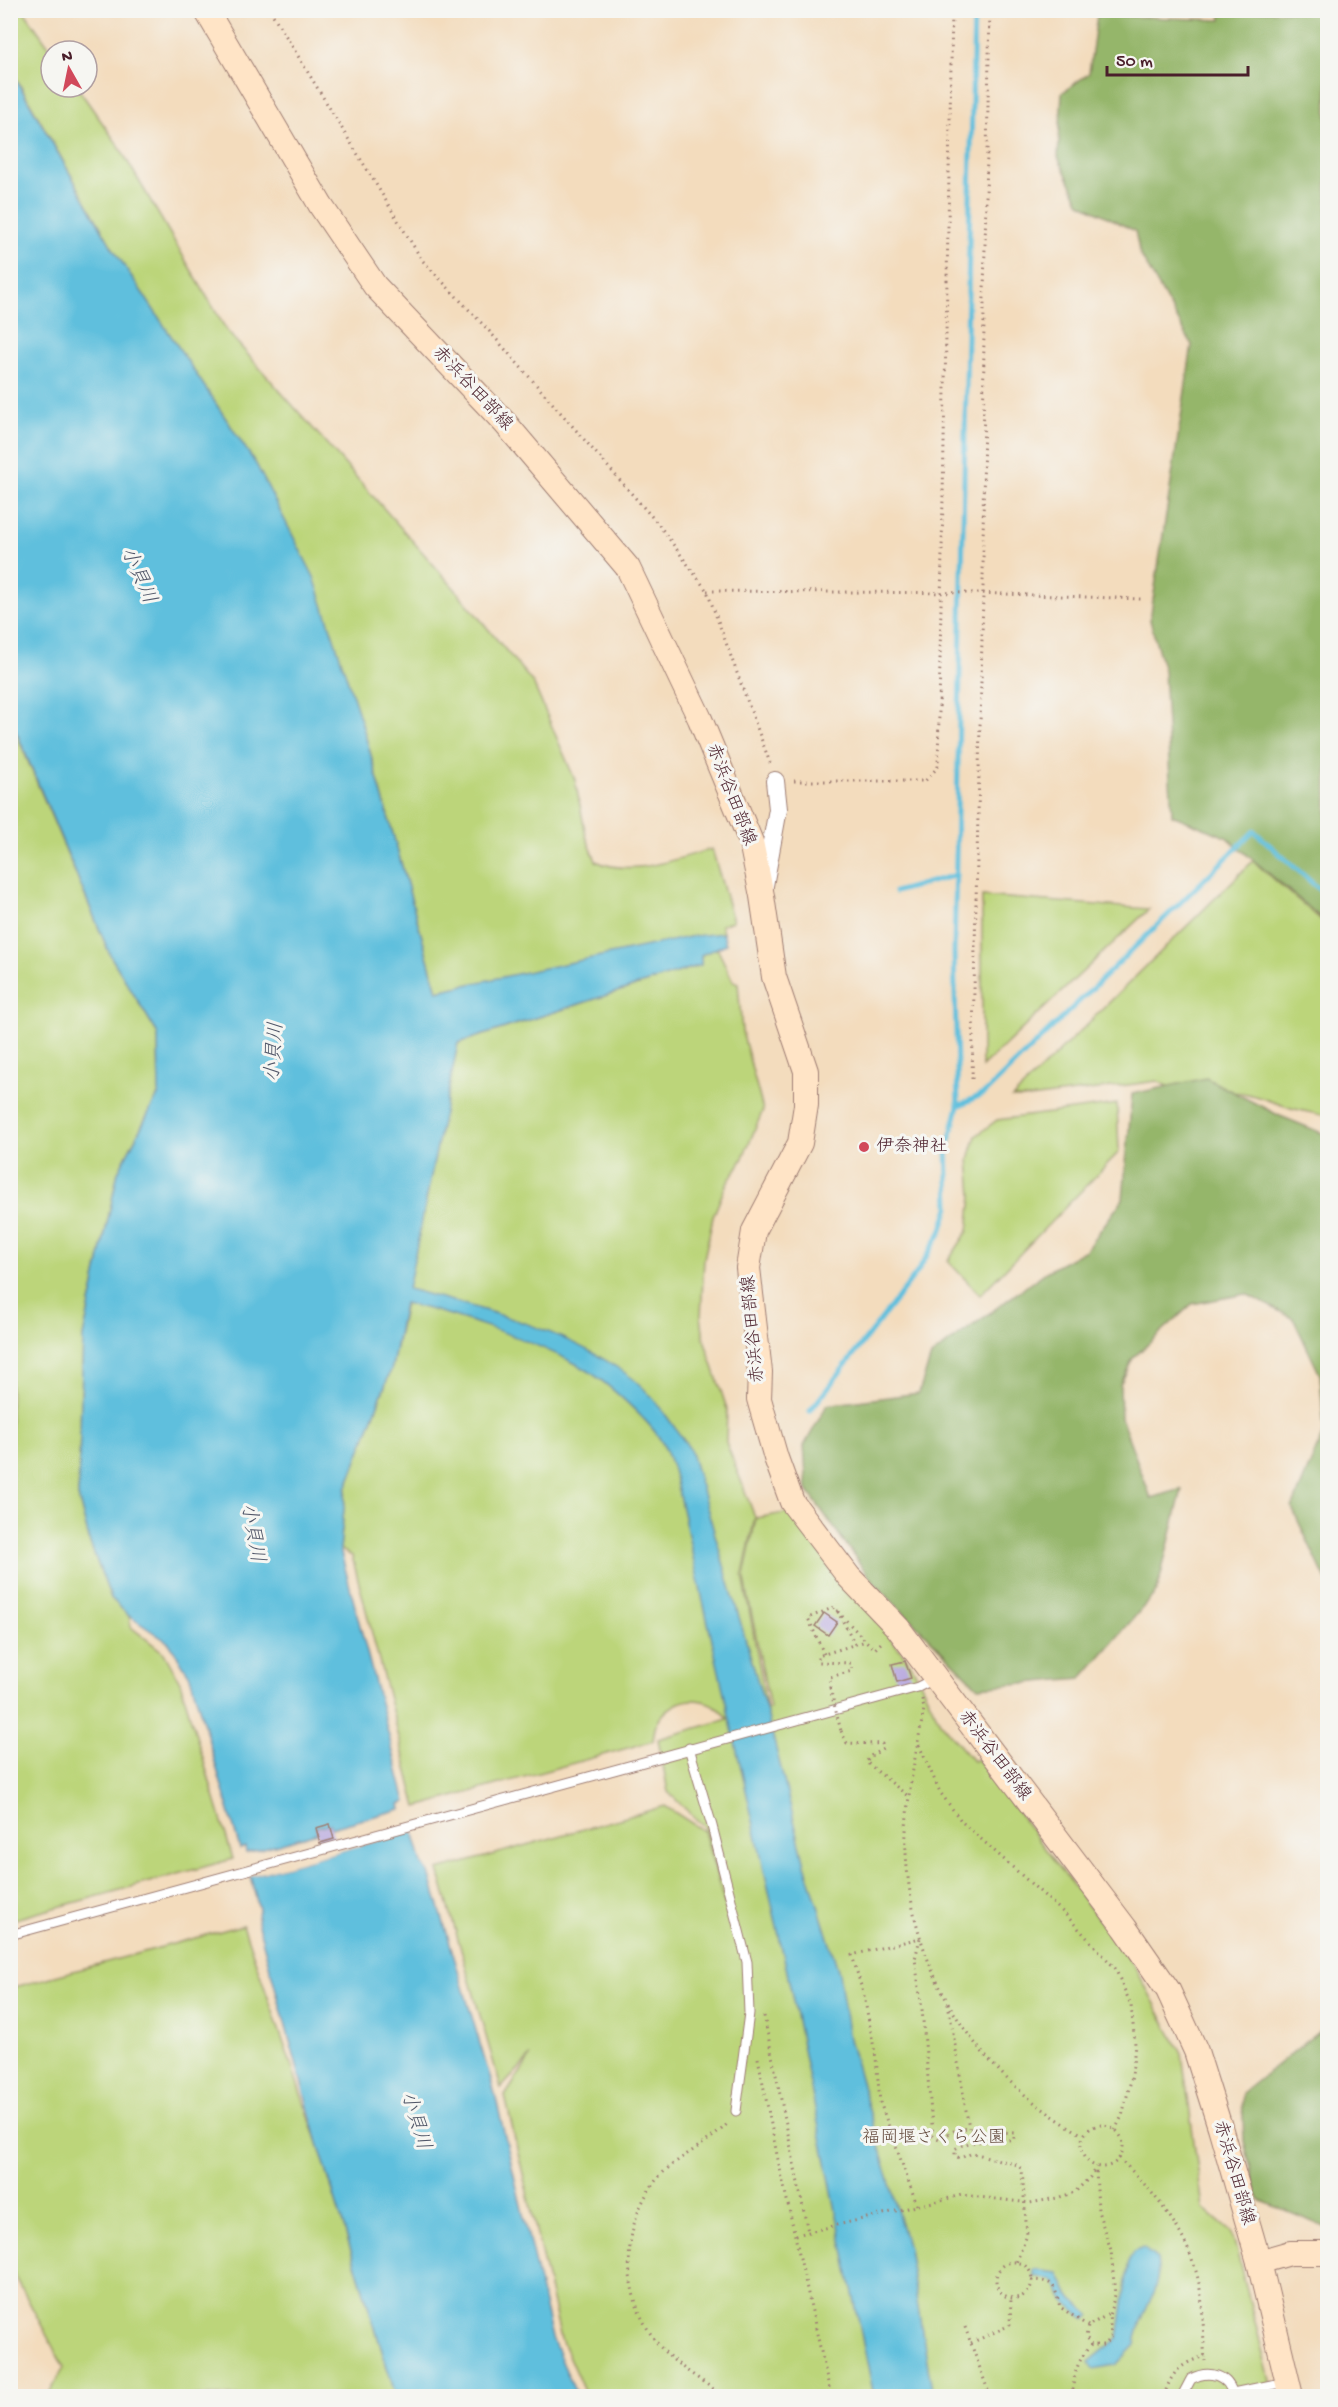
<svg xmlns="http://www.w3.org/2000/svg" width="1338" height="2407" viewBox="0 0 1338 2407" font-family="'Gochi Hand','Klee One',sans-serif">
<rect width="100%" height="100%" fill="#f6f6f2"/>
<filter id="ink" filterUnits="userSpaceOnUse"><feTurbulence type="fractalNoise" baseFrequency=".0167" numOctaves="2"/><feDisplacementMap in="SourceGraphic" scale="12" xChannelSelector="R" yChannelSelector="G"/><feConvolveMatrix kernelMatrix="1 2 1 2 8 2 1 2 1" color-interpolation-filters="sRGB"/></filter>
<filter id="wash" filterUnits="userSpaceOnUse"><feTurbulence type="fractalNoise" baseFrequency=".008" numOctaves="4" result="noise"/><feDisplacementMap in="SourceGraphic" scale="24" xChannelSelector="R" yChannelSelector="G"/><feGaussianBlur stdDeviation="1.35" result="paint"/><feColorMatrix in="noise" values="0 0 0 0 0 0 0 0 0 0 0 0 0 0 0 0 0 1.4 0 .05"/><feComposite in="paint" operator="in"/></filter>
<g filter="url(#wash)">
<rect width="100%" height="100%" fill="#f3dcbd"/>
<g fill="#bcd57a" stroke="#837a52" stroke-width="1.5">
<path d="M 10,11 L 24,11 L 52,51 L 51,87 L 77,87 L 118,145 L 227,331 L 455,589 L 533,683 L 575,780 L 586,836 L 596,861 C 630,878 678,858 712,849 L 733,921 L 721,925 L 723,933 L 437,991 L 363,727 L 112,247 L 11,69 Z"/>
<polygon points="10,719 111,957 158,1034 159,1093 118,1172 83,1337 78,1496 90,1543 111,1598 129,1616 131,1627 164,1653 180,1682 233,1859 11,1920"/>
<path d="M 1253,861 L 1327,925 L 1327,1116 C 1313,1113 1299,1111 1285,1106 C 1255,1097 1233,1081 1205,1105 L 1157,1081 L 1030,1098 L 1012,1098 Z"/>
<polygon points="982,896 1149,909 982,1067"/>
<path d="M 717,948 L 733,981 L 738,983 L 742,1031 L 763,1110 L 742,1160 L 725,1187 L 713,1217 L 704,1259 L 701,1316 L 704,1339 L 727,1409 L 726,1442 L 755,1517 L 743,1575 L 767,1709 L 770,1708 L 744,1575 L 756,1518 L 791,1512 L 911,1664 L 940,1722 L 973,1761 L 978,1759 L 1136,1969 L 1182,2054 L 1203,2208 L 1232,2233 L 1274,2396 L 586,2396 L 561,2339 L 505,2096 L 531,2056 L 501,2088 L 438,1870 L 665,1806 L 704,1831 L 726,1910 L 705,1828 L 668,1792 L 658,1739 L 728,1719 C 709,1692 674,1694 657,1723 C 654,1728 654,1736 653,1741 L 417,1807 L 352,1556 L 340,1549 L 346,1489 L 392,1367 L 458,1043 L 701,965 L 701,955 Z"/>
<polygon points="1117,1104 1119,1152 980,1295 948,1261 968,1231 972,1196 969,1159 976,1136 997,1120"/>
<polygon points="243,1925 318,2143 396,2396 48,2396 64,2368 11,2268 11,1988"/>
</g>
<g fill="#95b66a" stroke="#706a4a" stroke-width="1.5">
<polygon points="1220,11 1327,11 1327,923 1226,837 1172,815 1164,671 1150,620 1192,345 1140,254 1135,231 1080,203 1058,157 1062,93 1089,73 1097,15 1221,20"/>
<polygon points="1206,1078 1280,1116 1327,1135 1327,1582 1292,1508 1324,1431 1320,1375 1293,1318 1246,1294 1192,1304 1133,1358 1120,1385 1121,1418 1151,1498 1182,1489 1157,1591 1082,1678 978,1687 873,1582 807,1490 804,1446 827,1405 919,1393 931,1356 1046,1272 1086,1250 1123,1199 1132,1094"/>
<polygon points="1327,2025 1327,2228 1259,2200 1244,2141 1242,2093"/>
</g>
<g fill="#5fbfdd" stroke="#546f84" stroke-width="1.5">
<path d="M 10,69 L 112,247 L 256,464 L 314,577 L 363,727 L 437,991 L 694,936 L 723,933 L 726,944 L 701,955 L 701,965 L 458,1043 L 408,1289 C 485,1310 567,1329 632,1378 C 655,1396 673,1426 690,1449 L 767,1713 L 805,1864 L 839,1973 L 849,2039 L 908,2248 L 933,2396 L 874,2396 L 785,1962 L 683,1513 C 677,1487 673,1458 658,1436 C 644,1416 601,1377 580,1366 C 528,1338 460,1316 404,1303 L 392,1367 L 346,1489 L 340,1549 L 406,1802 L 400,1804 L 401,1809 L 331,1828 L 330,1824 L 316,1827 L 317,1833 L 246,1853 L 245,1847 L 240,1849 L 190,1676 L 169,1643 L 129,1616 L 111,1598 L 90,1543 L 78,1496 L 83,1337 L 118,1172 L 159,1093 L 158,1034 L 111,957 L 11,719 Z"/>
<polygon points="413,1831 422,1864 429,1873 495,2094 552,2338 577,2396 396,2396 318,2143 257,1921 259,1909 250,1876"/>
<path d="M 1143,2248 L 1157,2259 C 1163,2293 1138,2312 1135,2345 L 1116,2365 L 1092,2369 L 1089,2362 L 1118,2338 L 1129,2260 L 1133,2252 Z"/>
<polygon points="1034,2270 1059,2273 1070,2296 1091,2315 1086,2320 1065,2302 1053,2280 1034,2277"/>
</g>
<polygon fill="#f3dcbd" points="412,1828 413,1831 250,1876 249,1873"/>
<g fill="none" stroke-linecap="round" stroke-linejoin="round">
<g stroke="#5fbfdd" stroke-width="5">
<polyline points="895,892 956,875"/>
<polyline points="958,1106 985,1093 1254,831 1328,897"/>
<polyline points="810,1411 916,1274 941,1232 949,1207 947,1150 958,1106 954,953 974,10"/>
</g>
</g>
<g id="blocks">
<g fill="#b5a5de">
<polygon points="824,1613 837,1622 828,1635 815,1626"/>
<polygon points="905,1661 911,1678 897,1682 892,1664"/>
<polygon points="330,1824 334,1839 320,1843 316,1828"/>
</g>
</g>
</g>
<g filter="url(#ink)">
<use href="#blocks" fill-opacity="0" stroke="#9e7e74" stroke-width="1.5"/>
<g fill="none" stroke-linecap="round" stroke-linejoin="round">
<defs>
<g id="lane">
<polyline points="689,1748 712,1826 747,1962 749,2013 736,2111"/>
<polyline points="10,1935 918,1687 936,1678"/>
<polyline points="1233,2393 1286,2382"/>
<path d="M 1182,2396 L 1191,2379 C 1209,2369 1229,2375 1233,2396"/>
</g>
<polyline id="street" points="763,891 778,809 775,781"/>
<g id="secondary">
<polyline points="206,10 321,206 375,286 505,423 628,568 700,719 751,842 762,896 774,977 806,1071 806,1105 800,1143 754,1231 748,1268 760,1372 759,1399 776,1458 792,1502 849,1577 898,1628 1125,1928 1168,1990 1196,2051 1220,2127 1259,2262 1291,2396"/>
<polyline points="1259,2262 1290,2253 1328,2253"/>
</g>
</defs>
<use href="#lane" stroke="#9e7e74" stroke-width="11"/>
<use href="#street" stroke="#9e7e74" stroke-width="20"/>
<use href="#secondary" stroke="#9e7e74" stroke-width="26"/>
<g stroke="#9e7e74" stroke-width="3" stroke-dasharray="1.5 4.5" stroke-linecap="butt">
<polyline points="270,10 422,260 490,332 659,525 707,591 770,763"/>
<polyline points="707,591 976,593 1142,599"/>
<polyline points="794,781 925,781 938,767 952,10"/>
<polyline points="972,1079 983,594 984,294 990,10"/>
<polyline points="855,1644 838,1612 866,1641"/>
<polyline points="824,1654 808,1618 835,1607 838,1612"/>
<polyline points="830,1688 830,1677 852,1671 851,1663 818,1662 818,1656 866,1641 875,1649 883,1641"/>
<path d="M 922,1699 L 924,1709 C 916,1755 904,1805 906,1853 C 912,1976 977,2075 1083,2135"/>
<polyline points="841,1731 847,1743 882,1744 883,1749 872,1755 866,1762 909,1797"/>
<polyline points="919,1745 940,1792 962,1822 1065,1914 1115,1968 1131,2005 1135,2044 1132,2076 1122,2116 1115,2130"/>
<polyline points="948,2003 969,2128"/>
<polyline points="764,2016 808,2232"/>
<polyline points="758,2058 778,2160 831,2396"/>
<circle cx="1102" cy="2146" r="21"/>
<path d="M 1119,2158 C 1158,2196 1194,2239 1201,2296 C 1204,2317 1203,2339 1205,2361"/>
<path d="M 917,2205 L 880,2102 L 876,2058 L 864,1996 L 852,1955 L 920,1938 L 915,1959 L 922,2009 L 933,2136 L 939,2139 L 959,2128 L 1014,2133 L 1014,2139 C 995,2143 971,2138 955,2149 L 955,2156 L 960,2158 L 973,2153 L 1018,2165 L 1022,2170 L 1027,2235 L 1016,2263"/>
<polyline points="796,2235 962,2195 1030,2203 1057,2198 1075,2192 1090,2177 1096,2167"/>
<circle cx="1014" cy="2280" r="18"/>
<path d="M 1031,2280 C 1056,2281 1054,2285 1060,2307 L 1088,2326"/>
<polyline points="965,2327 990,2396"/>
<polyline points="971,2343 1010,2325 1011,2298"/>
<polyline points="1091,2345 1086,2337 1088,2326 1109,2314"/>
<path d="M 723,2396 C 706,2383 687,2372 671,2358 C 623,2314 615,2236 654,2183 C 671,2159 708,2145 728,2123"/>
<path d="M 1073,2396 C 1072,2377 1078,2359 1091,2345 L 1104,2345 L 1111,2336 L 1109,2315 L 1115,2295 L 1113,2272 L 1111,2250 L 1098,2211 L 1096,2168"/>
<path d="M 1164,2396 C 1172,2371 1180,2364 1205,2356"/>
</g>
<use href="#lane" stroke="#fff" stroke-width="9"/>
<use href="#street" stroke="#fff" stroke-width="18"/>
<use href="#secondary" stroke="#ffe4c6" stroke-width="24"/>
<polyline stroke="#9e7e74" stroke-width="3" stroke-dasharray="1.5 4.5" stroke-linecap="butt" points="830,1688 841,1731"/>
</g>
</g>
<circle fill="#d1495b" stroke="#f6f6f2" stroke-width="2" cx="864" cy="1147" r="6"/>
<g text-anchor="middle" dominant-baseline="central" stroke-width="6" stroke-linejoin="round" paint-order="stroke">
<g font-size="18" fill="#4a1f2b" stroke="#f6f6f2">
<text transform="translate(472 389) rotate(47)">赤浜谷田部線</text>
<text transform="translate(730 795) rotate(69)">赤浜谷田部線</text>
<text transform="translate(754 1329) rotate(-95)">赤浜谷田部線</text>
<text transform="translate(994 1756) rotate(53)">赤浜谷田部線</text>
<text transform="translate(1233 2173) rotate(74)">赤浜谷田部線</text>
</g>
<g font-size="18" fill="#4a1f2b" stroke="#f6f6f2" text-anchor="start">
<text x="876" y="1147">伊奈神社</text>
</g>
<g font-size="18" fill="#664c3f" stroke="#f6f6f2">
<text x="934" y="2138">福岡堰さくら公園</text>
</g>
<g font-size="20" font-style="italic" fill="#515769" stroke="#f6f6f2">
<text transform="translate(137 576) rotate(66)">小貝川</text>
<text transform="translate(276 1052) rotate(-86)">小貝川</text>
<text transform="translate(251 1533) rotate(80)">小貝川</text>
<text transform="translate(414 2121) rotate(73)">小貝川</text>
</g>
</g>
<rect width="1338" height="2407" fill="none" stroke="#f6f6f2" stroke-width="36"/>
<g transform="translate(69 69) rotate(351)"><circle r="28" fill="#f6f6f2" stroke="#b1a0a2" stroke-width="1.5"/>
<path d="M0-4.5L10 22L0 15L-10 22Z" fill="#d1495b"/>
<text y="-9" font-size="16" font-weight="bold" text-anchor="middle" fill="#4a1f2b">N</text>
</g>
<path d="M1107 66v9h141v-9" fill="none" stroke="#4a1f2b" stroke-width="3"/>
<text x="1116" y="66" font-size="18" fill="#4a1f2b" stroke="#f6f6f2" stroke-width="4.5" paint-order="stroke">50 m</text>
</svg>
